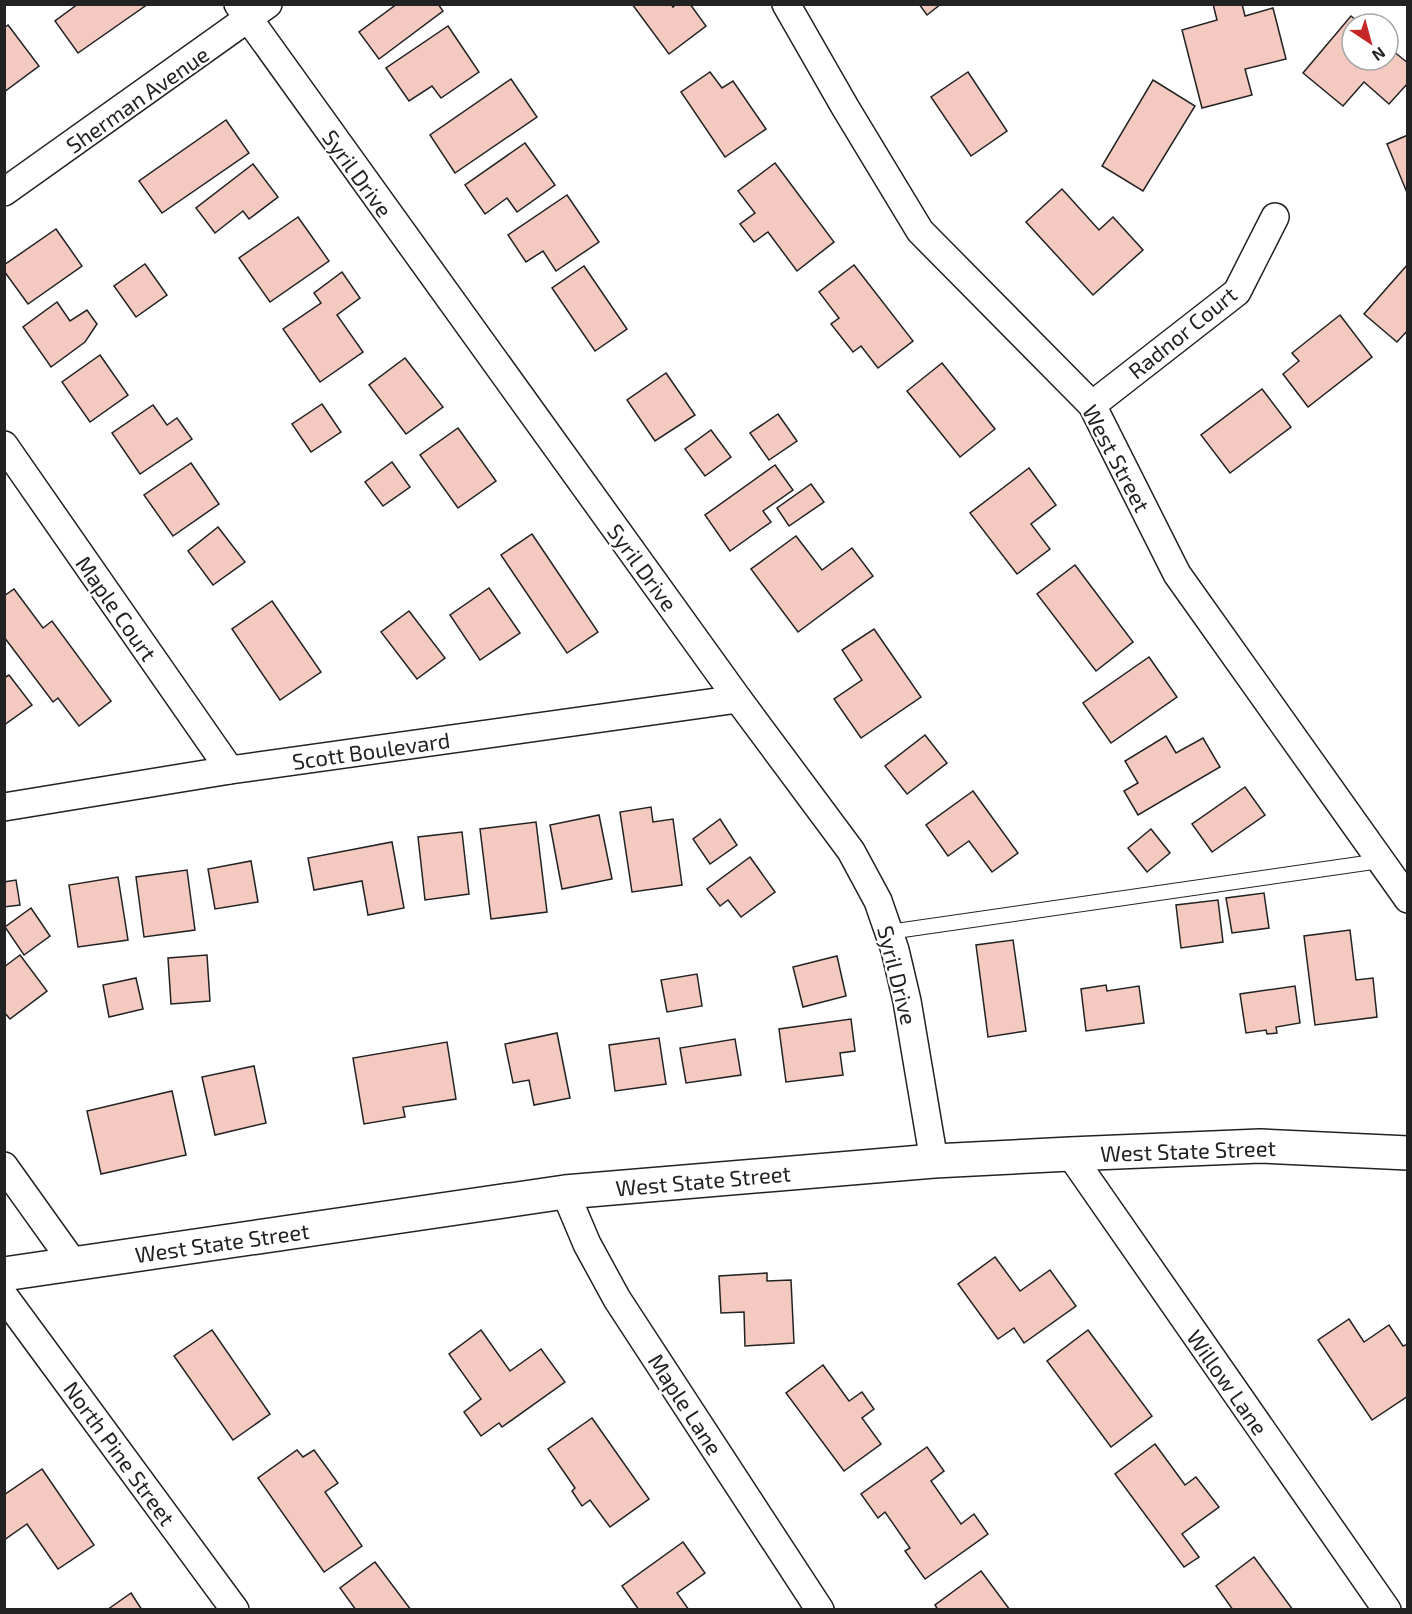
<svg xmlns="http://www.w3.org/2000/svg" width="1412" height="1614" viewBox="0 0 1412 1614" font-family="'Exo 2',sans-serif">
<rect width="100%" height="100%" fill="#fff"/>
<g fill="#f3c9c0" stroke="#222" stroke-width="1.5">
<polygon points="78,4 148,4 78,53 55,21"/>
<polygon points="397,4 438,4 443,11 379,59 359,32"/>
<polygon points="632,4 671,4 673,7 676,4 690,4 706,26 669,54"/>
<polygon points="919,4 941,4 927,15"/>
<polygon points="1213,4 1242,4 1245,16 1273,8 1286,59 1245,69 1252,95 1202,108 1182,30 1217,20"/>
<polygon points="1351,16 1361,24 1352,24 1352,60 1388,60 1388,47 1408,63 1408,83 1389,104 1364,82 1343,106 1303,73"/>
<polygon points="8,25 39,66 4,92 4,28"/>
<polygon points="448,26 479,72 441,98 432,86 409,101 386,68"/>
<polygon points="710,72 722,88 733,81 766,129 725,157 681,92"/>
<polygon points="968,72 1007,131 971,156 931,97"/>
<polygon points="511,79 537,117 455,173 430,135"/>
<polygon points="1153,80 1195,106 1143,191 1102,166"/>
<polygon points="226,120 249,153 162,213 139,181"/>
<polygon points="1408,135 1408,195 1387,144"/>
<polygon points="525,143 555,185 517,212 507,198 485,214 465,185"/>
<polygon points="775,163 834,242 797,271 768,232 754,242 740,224 755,213 738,191"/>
<polygon points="253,164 278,197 249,219 243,211 215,233 196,208"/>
<polygon points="1062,189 1099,230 1113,217 1143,250 1093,295 1026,222"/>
<polygon points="567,195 599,242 556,271 543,251 526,262 508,235"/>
<polygon points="298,217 329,261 270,302 239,258"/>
<polygon points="56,229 82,266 28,304 4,271 4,265"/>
<polygon points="145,264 167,295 136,317 114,286"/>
<polygon points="1408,264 1408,330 1397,342 1364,314"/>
<polygon points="854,265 913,341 878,368 861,346 853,352 831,324 839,318 819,292"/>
<polygon points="584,266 627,329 595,351 552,288"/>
<polygon points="342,272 360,298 337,315 363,352 320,382 283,329 321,303 314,293"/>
<polygon points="57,302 70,321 87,310 97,324 85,342 51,367 23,327"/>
<polygon points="1340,315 1372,357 1308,407 1283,374 1299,361 1292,353"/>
<polygon points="100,355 128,395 90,422 62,382"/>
<polygon points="405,358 443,407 406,434 369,385"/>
<polygon points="942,363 995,429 960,457 907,391"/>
<polygon points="666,373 695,415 655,441 627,400"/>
<polygon points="1262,389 1291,427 1230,473 1201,435"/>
<polygon points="322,404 341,432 311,452 292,424"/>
<polygon points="153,405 167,425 177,418 192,439 140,474 112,433"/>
<polygon points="778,414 797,441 769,460 750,433"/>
<polygon points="458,428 496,481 458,508 420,455"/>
<polygon points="711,430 731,457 705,476 685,449"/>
<polygon points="392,462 410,487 383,506 365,482"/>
<polygon points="191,463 219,504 173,536 144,495"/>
<polygon points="775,465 793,490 763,511 771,522 730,551 705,515"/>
<polygon points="1029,468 1056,505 1031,524 1050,549 1017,574 970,513"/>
<polygon points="811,484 824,502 789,526 777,508"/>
<polygon points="218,527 245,562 213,585 188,551"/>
<polygon points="532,534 598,632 567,653 501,555"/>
<polygon points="796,536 822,570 852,548 873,576 798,632 751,569"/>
<polygon points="1075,565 1133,642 1096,671 1037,594"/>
<polygon points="489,588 520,633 480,660 450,615"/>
<polygon points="14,589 43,628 52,621 111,701 79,726 58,698 53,702 4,637 4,596"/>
<polygon points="272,601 321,672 280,700 232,629"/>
<polygon points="409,611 445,658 417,679 381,632"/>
<polygon points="874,629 921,697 861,738 834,699 862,680 842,650"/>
<polygon points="1149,657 1177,697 1111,743 1083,703"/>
<polygon points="9,675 32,705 4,725 4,678"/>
<polygon points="925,735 947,763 907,794 885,766"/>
<polygon points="1166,736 1176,753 1203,738 1220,767 1138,815 1124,791 1138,783 1125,761"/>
<polygon points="1245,787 1265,815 1212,852 1192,824"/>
<polygon points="973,791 1018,853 992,872 969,841 948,856 926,825"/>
<polygon points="651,807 653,822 673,819 682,885 632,892 620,812"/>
<polygon points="599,815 612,879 562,889 550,825"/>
<polygon points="720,819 737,845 710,864 693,839"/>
<polygon points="536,822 547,912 491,919 480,829"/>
<polygon points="1151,829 1170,853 1147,872 1128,848"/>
<polygon points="462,832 469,894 425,900 418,837"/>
<polygon points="392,842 404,908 368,915 362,881 314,890 308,858"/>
<polygon points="750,857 775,892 741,917 728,900 720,906 707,889"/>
<polygon points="251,861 258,902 215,909 208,869"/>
<polygon points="187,870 195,930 144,937 136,877"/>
<polygon points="118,877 128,940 78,947 69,885"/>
<polygon points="16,880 20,905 4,907 4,882"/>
<polygon points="1264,893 1269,928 1232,933 1226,898"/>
<polygon points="1218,900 1223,942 1181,948 1176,905"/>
<polygon points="31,908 50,936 24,955 5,927"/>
<polygon points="1350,930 1356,980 1373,978 1377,1017 1315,1025 1304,936"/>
<polygon points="1013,940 1026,1031 988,1037 976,945"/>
<polygon points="20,955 47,991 10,1019 4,1012 4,967"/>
<polygon points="207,955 210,1001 171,1004 168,958"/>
<polygon points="837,956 846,996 803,1007 793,967"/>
<polygon points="697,974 702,1006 667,1012 661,980"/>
<polygon points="136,978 143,1009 109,1017 103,985"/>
<polygon points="1106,985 1107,991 1139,986 1144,1023 1086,1031 1081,989"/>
<polygon points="1295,986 1300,1023 1276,1027 1277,1033 1267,1034 1266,1030 1246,1033 1240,994"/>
<polygon points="851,1019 855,1051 840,1053 843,1075 786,1082 779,1029"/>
<polygon points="557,1033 570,1098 534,1105 529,1080 513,1083 505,1044"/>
<polygon points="659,1038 666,1084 615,1091 609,1045"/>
<polygon points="735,1039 741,1075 686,1083 680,1048"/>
<polygon points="447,1042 456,1099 403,1107 405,1117 364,1124 353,1058"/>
<polygon points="254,1066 266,1123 215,1135 202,1077"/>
<polygon points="172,1091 186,1155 101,1174 87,1111"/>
<polygon points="995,1257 1020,1291 1050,1270 1076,1306 1024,1343 1014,1328 998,1339 958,1284"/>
<polygon points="767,1273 767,1281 791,1280 794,1343 745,1346 744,1312 721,1313 719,1276"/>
<polygon points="1349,1319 1364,1342 1389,1325 1403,1346 1408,1344 1408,1396 1372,1420 1318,1340"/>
<polygon points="212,1330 270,1414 233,1440 174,1356"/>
<polygon points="481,1330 510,1371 541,1349 565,1382 502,1427 499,1423 481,1436 464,1412 481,1399 449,1354"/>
<polygon points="1088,1330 1152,1416 1111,1447 1047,1361"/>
<polygon points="823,1365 849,1401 862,1392 874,1409 862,1418 881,1444 844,1471 786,1393"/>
<polygon points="592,1418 649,1499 610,1527 590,1500 582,1506 572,1491 575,1488 548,1449"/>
<polygon points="1155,1444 1185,1485 1196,1477 1219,1507 1182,1534 1199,1557 1184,1567 1115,1474"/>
<polygon points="927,1447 944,1471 931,1481 961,1524 974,1514 988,1534 925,1579 905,1551 910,1548 885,1512 878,1518 861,1494"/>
<polygon points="297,1450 303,1457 314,1450 338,1483 325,1492 362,1546 324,1572 258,1478"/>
<polygon points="42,1469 94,1545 58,1569 27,1524 4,1540 4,1495"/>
<polygon points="683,1542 705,1573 677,1593 689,1610 639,1610 622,1586"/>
<polygon points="1254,1557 1293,1610 1233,1610 1216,1586"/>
<polygon points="375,1562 411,1610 356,1610 340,1588"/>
<polygon points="981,1571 1010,1610 938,1610 935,1605"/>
<polygon points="131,1593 142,1610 107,1610"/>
</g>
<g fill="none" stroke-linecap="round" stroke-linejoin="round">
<defs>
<polyline id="service" points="889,932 1380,861"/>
<g id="minor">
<polyline points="238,4 738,699 851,851 878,901 895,950 907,1001 934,1161"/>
<polyline points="786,4 845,107 920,231 1092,405 1177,574 1408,899"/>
<polyline points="4,192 268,4"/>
<polyline points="1092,405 1237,292 1275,217"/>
<polyline points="4,445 230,770"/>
<polyline points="4,807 230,770 738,699"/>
<polyline points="1070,1154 1387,1610"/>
<polyline points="4,1166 74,1264"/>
<polyline points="565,1192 587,1244 617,1299 820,1610"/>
<polyline points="4,1296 235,1610"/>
</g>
<polyline id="primary" points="4,1274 565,1192 934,1161 1070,1154 1260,1146 1408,1153"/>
</defs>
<use href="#service" stroke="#222" stroke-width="16"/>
<use href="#minor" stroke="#222" stroke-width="30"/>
<use href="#primary" stroke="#222" stroke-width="36"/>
<use href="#service" stroke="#fff" stroke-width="14"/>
<use href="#minor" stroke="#fff" stroke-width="27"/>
<use href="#primary" stroke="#fff" stroke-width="33"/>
</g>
<g text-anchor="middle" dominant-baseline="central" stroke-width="4.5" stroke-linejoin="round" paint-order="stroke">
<g font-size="22" fill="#222" stroke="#fff">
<text transform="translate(137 99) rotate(-35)">Sherman Avenue</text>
<text transform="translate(358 173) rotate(54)">Syril Drive</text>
<text transform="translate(1182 332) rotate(-39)">Radnor Court</text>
<text transform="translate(1117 458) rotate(62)">West Street</text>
<text transform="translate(643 567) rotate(54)">Syril Drive</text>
<text transform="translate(117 608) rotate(55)">Maple Court</text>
<text transform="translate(371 750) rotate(-8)">Scott Boulevard</text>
<text transform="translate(898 975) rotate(76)">Syril Drive</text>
<text transform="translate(1188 1150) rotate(-2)">West State Street</text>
<text transform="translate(703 1180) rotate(-5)">West State Street</text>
<text transform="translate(222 1242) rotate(-8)">West State Street</text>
<text transform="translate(1228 1382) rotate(55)">Willow Lane</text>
<text transform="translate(686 1404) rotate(57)">Maple Lane</text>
<text transform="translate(120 1453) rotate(54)">North Pine Street</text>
</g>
</g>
<rect width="1412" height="1614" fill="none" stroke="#222222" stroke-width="12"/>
<g transform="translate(1370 42) rotate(144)"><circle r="28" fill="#ffffff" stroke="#a7a7a7" stroke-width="1.5"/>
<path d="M0-4.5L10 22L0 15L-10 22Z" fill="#c62828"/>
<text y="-9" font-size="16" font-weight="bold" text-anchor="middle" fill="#222222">N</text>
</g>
</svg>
